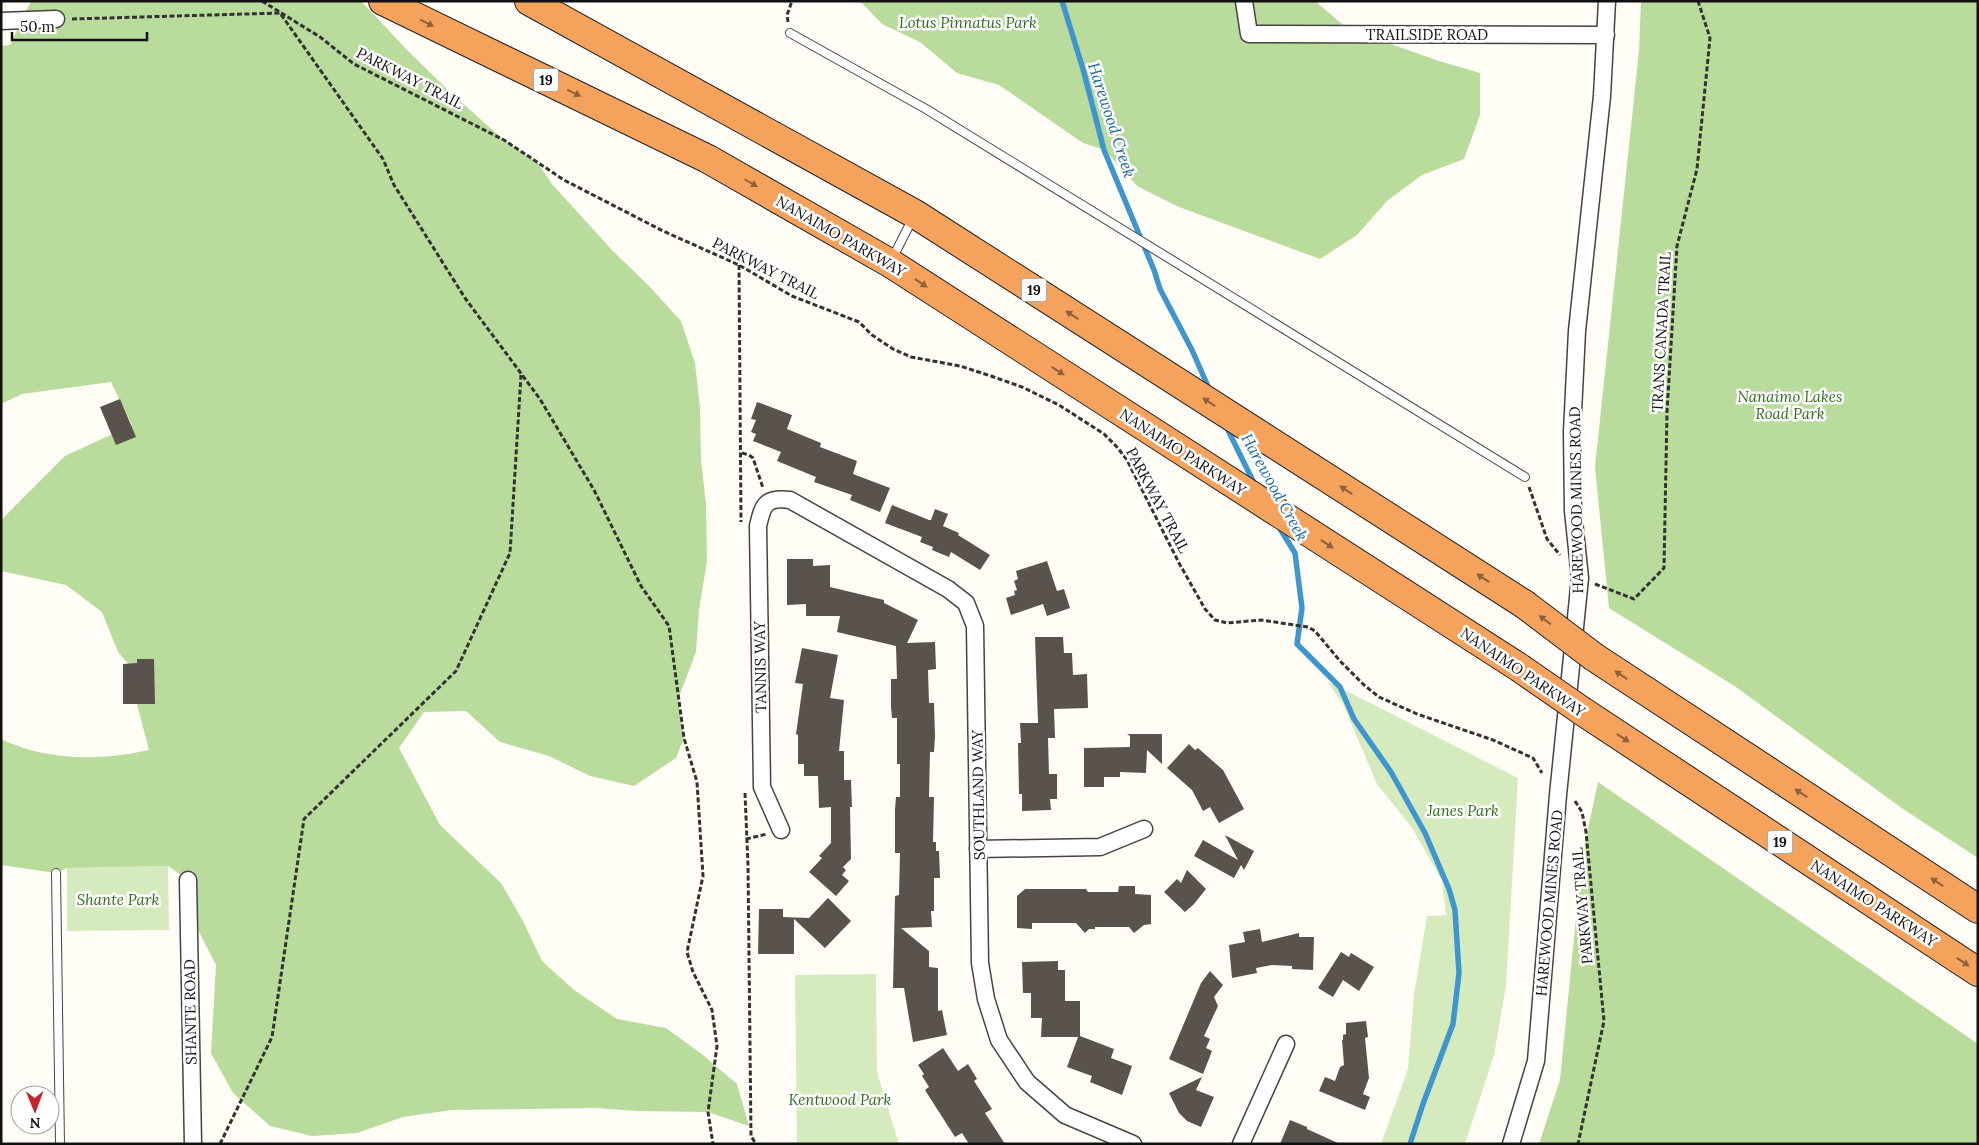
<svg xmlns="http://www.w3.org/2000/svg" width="1979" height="1145" viewBox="0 0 1979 1145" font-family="Lora,serif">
<rect width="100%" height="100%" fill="#fffdf5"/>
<g fill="#d5ebbd">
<polygon points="1327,681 1518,778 1506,986 1494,1055 1465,1144 1381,1144 1408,1069 1414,995 1427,916 1446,915 1442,881 1413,829 1377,784 1343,704"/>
<polygon points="168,866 169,930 67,931 67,868"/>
<polygon points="876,974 877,1072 899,1144 797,1144 795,975"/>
</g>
<g fill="#b9dc9c">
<path d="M 31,1 L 361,1 L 408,51 L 453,95 L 504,140 L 538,163 L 552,184 L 612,250 L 649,286 L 681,321 L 695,363 L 700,407 L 701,460 L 706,504 L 707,561 L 699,610 L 696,652 L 678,699 L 684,738 L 676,758 L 634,786 L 590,776 L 549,756 L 500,742 L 466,711 L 424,712 L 399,748 L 440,825 L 501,883 L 523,921 L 542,961 L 574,990 L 617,1019 L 666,1028 L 703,1055 L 737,1084 L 749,1126 L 708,1112 L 638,1111 L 596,1108 L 452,1110 L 403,1117 L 357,1133 L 312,1136 L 270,1126 L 233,1093 L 211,1053 L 216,965 L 194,922 L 188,880 L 168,866 L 67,868 L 56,873 L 1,865 L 1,739 C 46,761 101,761 149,750 L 137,704 L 132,668 L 118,652 L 102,612 L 66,585 L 1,571 L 1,520 L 65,456 L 132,425 L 111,382 L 22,394 L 1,404 L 1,46 L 10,45 Z"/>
<polygon points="860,1 1315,1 1348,29 1439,61 1480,73 1480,115 1464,159 1422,175 1387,201 1357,235 1320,259 1179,207 1137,186 1105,150 1083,143 999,85 957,73 920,42 882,24"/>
<polygon points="1641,1 1978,1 1978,858 1903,809 1736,687 1609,608 1595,467 1639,51"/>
<polygon points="1598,782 1978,1044 1978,1144 1539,1144 1560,1080 1582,857"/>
</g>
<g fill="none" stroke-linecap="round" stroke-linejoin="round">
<g stroke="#3f96cf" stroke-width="5.5">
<polyline points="1062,1 1083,69 1104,150 1154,270 1160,289 1192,350 1210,391"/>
<polyline points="1225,424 1255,485"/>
<polyline points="1277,524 1295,553 1302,608 1297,644 1340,687 1354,719 1391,772 1425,833 1449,889 1455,910 1459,973 1453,1024 1423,1104 1410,1144"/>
</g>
</g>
<g fill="#5a524d">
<polygon points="120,399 136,437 116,445 100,407"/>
<polygon points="757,402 792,415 787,429 821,443 820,447 857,461 853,474 890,488 880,512 850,500 852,495 814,482 816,477 777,461 781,452 753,441 756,434 751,432 756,420 751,419"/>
<polygon points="892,505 929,520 931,520 935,509 948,514 943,526 959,533 958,535 990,555 980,570 951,552 949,557 932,550 933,547 920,542 922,537 885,523"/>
<polygon points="787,559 813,559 813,566 830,565 830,587 884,600 884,603 918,620 907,643 935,642 936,669 928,670 929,703 934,703 935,736 934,752 930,752 929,797 934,797 933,842 936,842 936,851 939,851 940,878 934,878 934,911 931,911 932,927 901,928 929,951 929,967 938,968 938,1011 942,1010 947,1035 913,1042 904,988 893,988 895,896 899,895 900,853 895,853 895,809 896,797 900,797 900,764 897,764 897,718 892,718 891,707 891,679 897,679 896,646 837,632 840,616 806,616 806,604 787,605"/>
<polygon points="1047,561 1057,591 1064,589 1070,608 1047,616 1043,604 1011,615 1006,598 1015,595 1014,591 1017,590 1014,581 1018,579 1016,571"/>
<polygon points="1035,637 1063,637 1064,653 1072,653 1073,675 1087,674 1088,708 1054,709 1055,738 1048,738 1049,774 1057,774 1057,799 1050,799 1051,810 1022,811 1022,794 1019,794 1018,743 1021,743 1020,723 1038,723"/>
<polygon points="802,648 838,655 830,698 844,700 839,751 844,751 844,780 851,780 852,807 850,807 851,859 843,867 846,870 842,875 849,881 836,896 809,872 822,858 819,856 831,843 831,807 819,808 818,776 804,776 804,764 798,764 798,735 796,734 803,684 795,683"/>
<polygon points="137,659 154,659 155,704 123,704 123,664 137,663"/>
<polygon points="1127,734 1162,734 1162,764 1147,750 1146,773 1120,772 1120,777 1104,777 1104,787 1084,787 1084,748 1130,747 1130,736"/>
<polygon points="1189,744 1195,750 1198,748 1223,770 1244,809 1219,823 1210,807 1203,811 1192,790 1167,768"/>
<polygon points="1225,835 1254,851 1244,870 1241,865 1234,878 1194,856 1203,840 1238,860"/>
<polygon points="1187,870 1206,889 1194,904 1185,912 1164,892 1177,879 1181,883"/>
<polygon points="1119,886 1135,886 1135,894 1151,895 1151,924 1144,925 1134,933 1129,927 1095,927 1095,929 1089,929 1085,933 1076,923 1032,923 1032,929 1017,928 1017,896 1025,889 1086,889 1088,892 1118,892"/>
<polygon points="828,898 851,921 825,948 794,919 794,954 758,954 759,909 783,909 783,917 809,918"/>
<polygon points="1260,929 1262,942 1299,933 1299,937 1314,937 1313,970 1292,969 1292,966 1272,965 1256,968 1257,973 1232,978 1229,945 1245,942 1243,932"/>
<polygon points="1341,952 1349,957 1351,953 1374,967 1359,991 1343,980 1333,997 1318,988"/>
<polygon points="1058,961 1058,970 1065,970 1065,1001 1080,1001 1080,1036 1114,1049 1111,1058 1132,1066 1122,1095 1090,1082 1092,1076 1067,1067 1078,1037 1041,1037 1042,1018 1031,1018 1031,993 1023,993 1022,962"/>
<polygon points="1210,971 1223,985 1214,997 1218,1006 1204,1036 1210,1039 1206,1048 1212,1051 1203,1074 1169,1059 1201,983"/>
<polygon points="1366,1021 1368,1037 1365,1038 1369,1078 1363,1094 1370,1097 1365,1110 1319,1091 1325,1077 1335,1081 1340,1067 1344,1065 1342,1040 1343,1040 1343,1035 1346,1034 1346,1023"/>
<polygon points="943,1048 958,1071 968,1064 977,1079 974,1081 992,1109 985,1113 1005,1144 969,1144 962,1133 955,1137 925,1090 929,1087 922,1076 924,1074 918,1065"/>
<polygon points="1202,1077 1196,1090 1214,1097 1201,1127 1187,1121 1179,1113 1169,1093"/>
<polygon points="1290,1120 1307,1127 1307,1129 1340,1144 1280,1144"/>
</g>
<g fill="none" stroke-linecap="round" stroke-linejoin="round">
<defs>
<g id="service">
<polyline points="790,33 926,109 1525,477"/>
<polyline points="892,259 913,218"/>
<polyline points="56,873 60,1144"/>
</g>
<g id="minor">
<polyline points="1244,1 1249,34 1606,35"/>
<polyline points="1,21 56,19"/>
<path d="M 781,830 L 762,787 L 758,526 C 763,504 766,497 790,500 L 948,589 L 966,603 L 975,626 L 980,963 L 986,999 L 999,1040 L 1027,1082 L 1065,1115 L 1133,1144"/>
<polyline points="978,849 1100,847 1144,829"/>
<polyline points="188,880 193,1144"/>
<polyline points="1241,1144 1286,1044"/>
<polyline points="1511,1144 1536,1061 1558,795 1580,578 1573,511 1572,432 1577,331 1602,96 1607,1"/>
</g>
<g id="motorway">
<polyline points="383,1 708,159 890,263 1520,668"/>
<polyline points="529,1 915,214 1524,604"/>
<polyline points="1594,657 1978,909"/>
<polyline points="1582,711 1978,972"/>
</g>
</defs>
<use href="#service" stroke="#444" stroke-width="10"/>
<use href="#minor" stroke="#444" stroke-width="19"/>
<use href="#motorway" stroke="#222" stroke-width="30"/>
<g stroke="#333" stroke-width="3" stroke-dasharray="5 2.5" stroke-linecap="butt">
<polyline points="262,1 320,37 354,64 504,140 564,180 663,231 739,265 792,296 859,322 872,335 893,349 911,357 960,366 991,376 1022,387 1059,405 1104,434 1117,447 1127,460 1179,563 1205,609 1215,620 1227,623 1261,620 1308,627 1315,631 1340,661 1364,685 1379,697 1417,714 1493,740 1524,754 1533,758 1542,773"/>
<polyline points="72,19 280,13 383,159 394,185 465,298 540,399 594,490 641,586 669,626 684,738 697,782 703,876 687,952 693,972 712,1010 717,1046 708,1112 713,1144"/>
<polyline points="788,22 787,15 792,1"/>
<polyline points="739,265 741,522"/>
<polyline points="742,453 749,455 753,458 763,488"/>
<polyline points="1529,487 1547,539 1560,555"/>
<polyline points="1595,584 1634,599 1664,568 1667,412 1677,246 1697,169 1710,38 1698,1"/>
<polyline points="745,793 748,865 751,1136 756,1144"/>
<polyline points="1575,801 1582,812 1586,832 1604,1021 1578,1144"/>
<polyline points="746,839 767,834"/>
<polyline points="220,1144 272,1037 304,819 456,671 510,553 521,375"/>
</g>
<use href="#service" stroke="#fff" stroke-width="8"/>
<use href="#minor" stroke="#fff" stroke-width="16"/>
<use href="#motorway" stroke="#f5a25d" stroke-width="28"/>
<defs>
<g id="motorway-bridge">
<polyline points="1524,604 1594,657"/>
<polyline points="1520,668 1582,711"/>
</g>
</defs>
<use href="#motorway-bridge" stroke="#222" stroke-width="30" stroke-linecap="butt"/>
<use href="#motorway-bridge" stroke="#f5a25d" stroke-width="28"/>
</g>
<defs><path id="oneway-solid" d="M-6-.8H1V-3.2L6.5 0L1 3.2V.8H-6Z" transform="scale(1.25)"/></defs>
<g fill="#8e613b">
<use href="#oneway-solid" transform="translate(427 23) rotate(26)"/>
<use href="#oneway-solid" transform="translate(574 93) rotate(26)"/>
<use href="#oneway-solid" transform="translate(751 183) rotate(30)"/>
<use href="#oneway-solid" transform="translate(921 283) rotate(33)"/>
<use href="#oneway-solid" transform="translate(1072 315) rotate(-147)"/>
<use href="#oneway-solid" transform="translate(1058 371) rotate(33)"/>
<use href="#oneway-solid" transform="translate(1209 402) rotate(-147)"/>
<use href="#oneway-solid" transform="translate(1346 490) rotate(-147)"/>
<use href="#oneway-solid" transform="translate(1327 544) rotate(33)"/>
<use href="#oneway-solid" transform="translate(1483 578) rotate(-147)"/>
<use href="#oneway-solid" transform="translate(1545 620) rotate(-143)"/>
<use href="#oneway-solid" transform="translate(1621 675) rotate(-147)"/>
<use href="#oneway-solid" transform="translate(1623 738) rotate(33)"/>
<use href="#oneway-solid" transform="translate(1801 793) rotate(-147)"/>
<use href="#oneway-solid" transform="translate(1937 882) rotate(-147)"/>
<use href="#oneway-solid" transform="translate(1963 962) rotate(33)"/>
</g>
<g text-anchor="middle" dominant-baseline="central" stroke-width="5" stroke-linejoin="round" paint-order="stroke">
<g fill="#fff" stroke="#585858" stroke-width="1">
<rect x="533.5" y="68.5" width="25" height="23" rx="4"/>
<rect x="1021.5" y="278.5" width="25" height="23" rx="4"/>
<rect x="1767.5" y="830.5" width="25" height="23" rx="4"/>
</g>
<g font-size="14" font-weight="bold" fill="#111">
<text x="546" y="80">19</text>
<text x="1034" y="290">19</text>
<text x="1780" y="842">19</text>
</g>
<g font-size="15" font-style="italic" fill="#2f6b1f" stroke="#fff">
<text x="968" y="22">Lotus Pinnatus Park</text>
<text x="1790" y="396">Nanaimo Lakes<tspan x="1790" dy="17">Road Park</tspan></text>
<text x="1463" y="810">Janes Park</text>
<text x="118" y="899">Shante Park</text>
<text x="840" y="1099">Kentwood Park</text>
</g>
<g font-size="15" fill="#111" stroke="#fff">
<text x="1427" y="34">TRAILSIDE ROAD</text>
<text transform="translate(410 78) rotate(27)">PARKWAY TRAIL</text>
<text transform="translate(841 236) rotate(30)">NANAIMO PARKWAY</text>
<text transform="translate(766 268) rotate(27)">PARKWAY TRAIL</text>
<text transform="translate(1661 332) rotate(-87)">TRANS CANADA TRAIL</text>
<text transform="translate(1183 452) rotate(33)">NANAIMO PARKWAY</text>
<text transform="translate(1158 500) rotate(62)">PARKWAY TRAIL</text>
<text transform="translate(1576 500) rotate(-91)">HAREWOOD MINES ROAD</text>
<text transform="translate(760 667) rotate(-91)">TANNIS WAY</text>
<text transform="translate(1523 672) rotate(34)">NANAIMO PARKWAY</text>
<text transform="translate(978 795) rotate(-91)">SOUTHLAND WAY</text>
<text transform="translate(1549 903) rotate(-85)">HAREWOOD MINES ROAD</text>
<text transform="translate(1874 903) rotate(33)">NANAIMO PARKWAY</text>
<text transform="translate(1582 906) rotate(-95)">PARKWAY TRAIL</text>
<text transform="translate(190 1012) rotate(-91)">SHANTE ROAD</text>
</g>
<g font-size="16" font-style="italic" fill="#1768a6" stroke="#fff">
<text transform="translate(1112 120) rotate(72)">Harewood Creek</text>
<text transform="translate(1275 487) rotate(61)">Harewood Creek</text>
</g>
</g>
<rect width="1979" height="1145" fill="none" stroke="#111111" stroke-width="5"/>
<g transform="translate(35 1110) rotate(179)"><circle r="24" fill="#ffffff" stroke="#a0a0a0"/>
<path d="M0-4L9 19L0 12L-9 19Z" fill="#c4262e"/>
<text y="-8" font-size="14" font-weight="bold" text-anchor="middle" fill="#111111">N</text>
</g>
<path d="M12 32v8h135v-8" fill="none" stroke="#111111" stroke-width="2.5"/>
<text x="20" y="32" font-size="15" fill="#111111" stroke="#ffffff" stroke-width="4" paint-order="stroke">50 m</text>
</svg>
